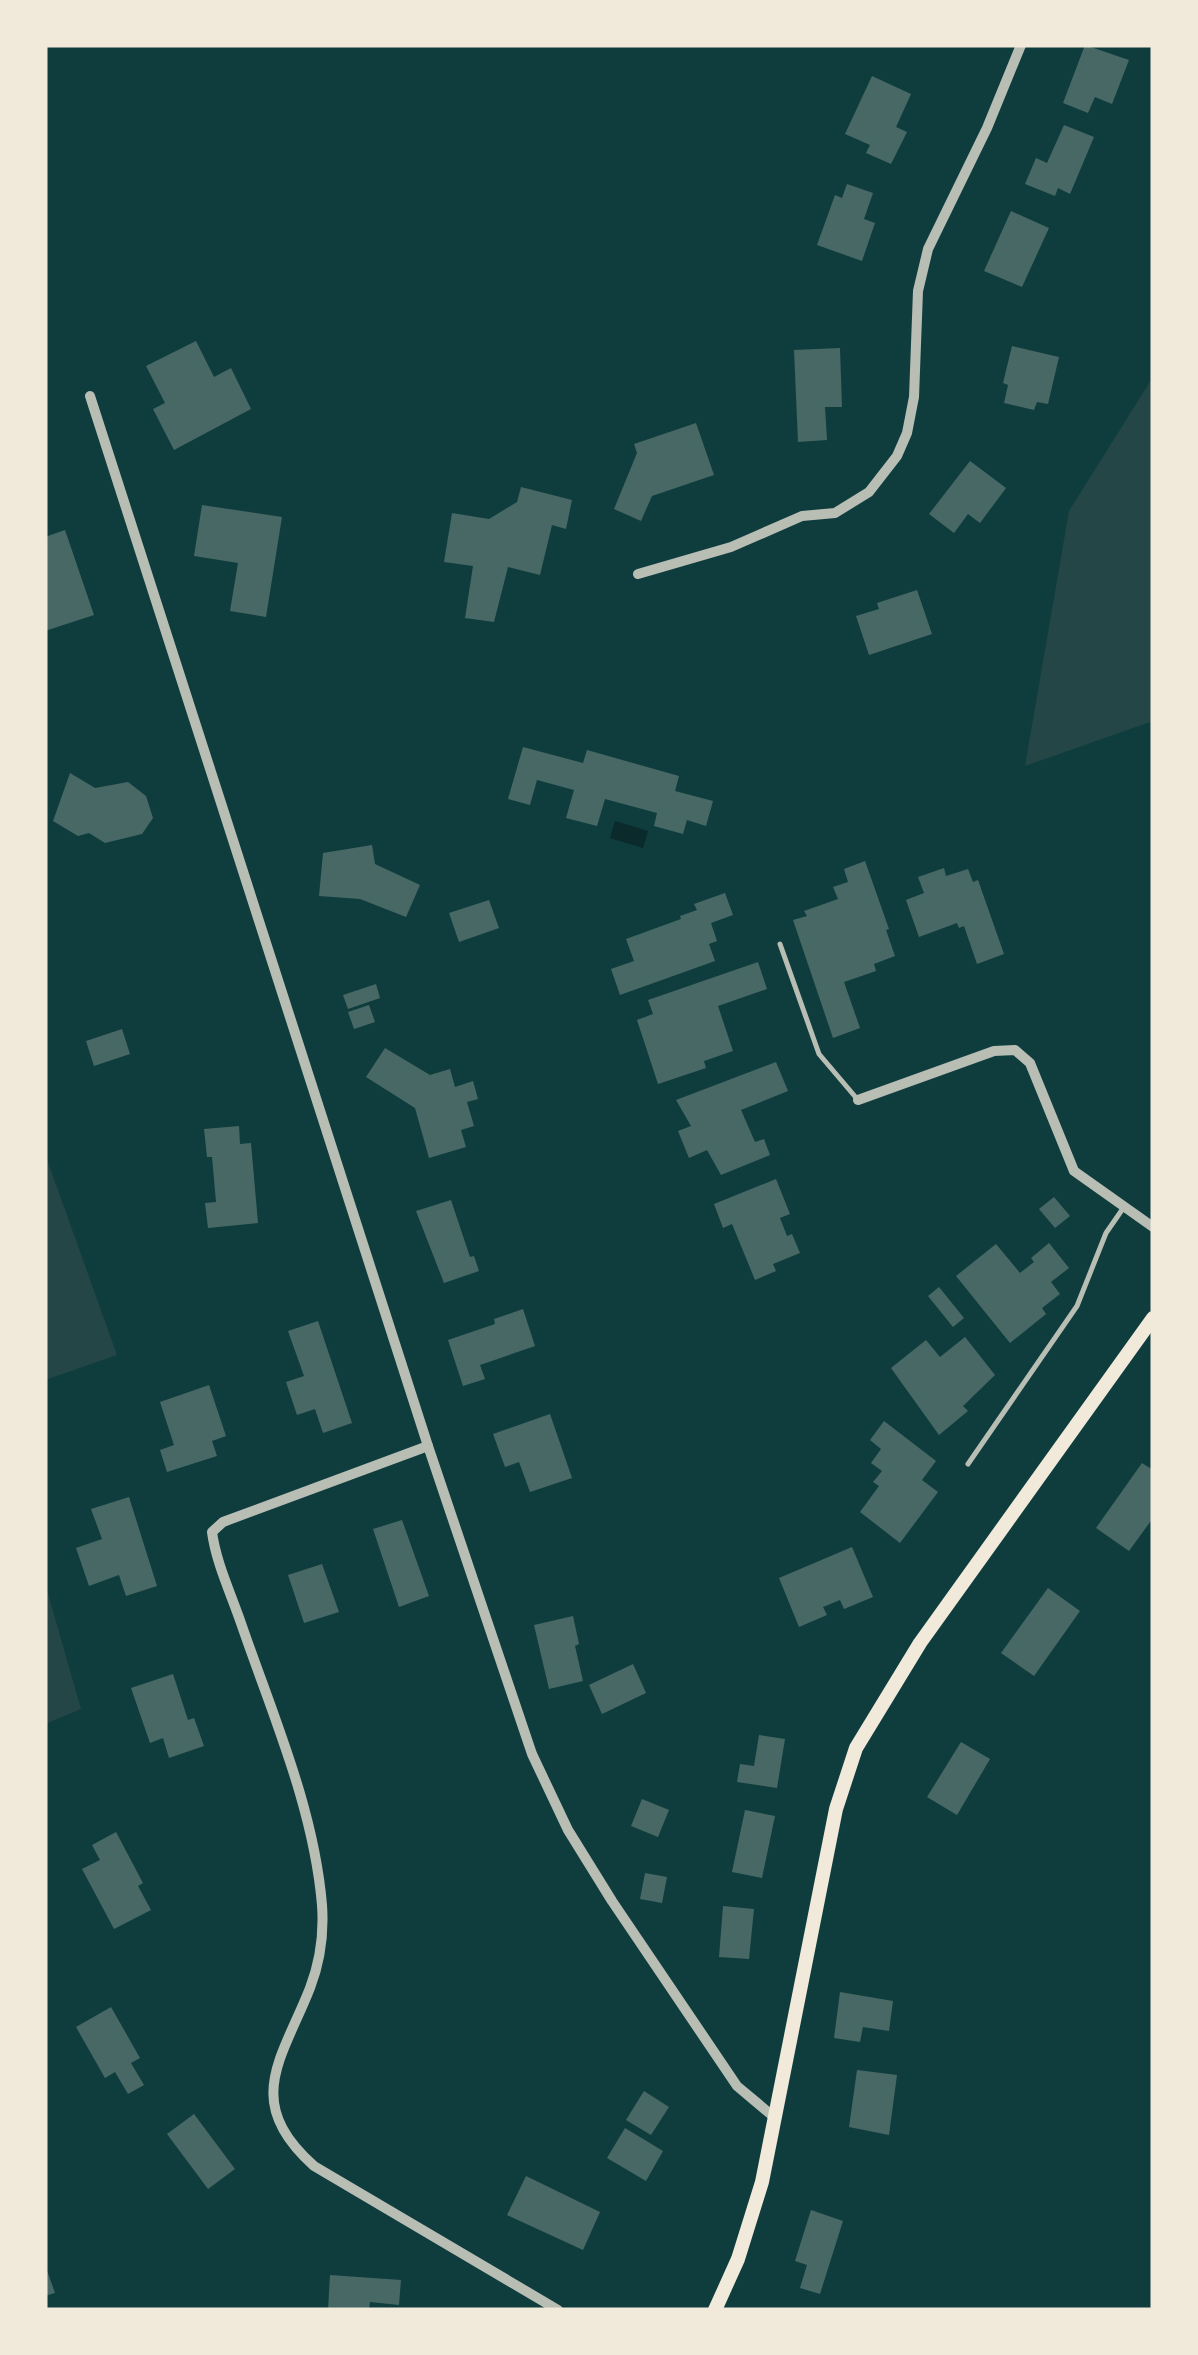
<svg xmlns="http://www.w3.org/2000/svg" width="1198" height="2355" viewBox="0 0 1198 2355" font-family="'PT Serif',serif">
<rect width="100%" height="100%" fill="#0f3d3e"/>
<g fill="#244646">
<polygon points="1153,377 1153,721 1025,766 1069,511"/>
<polygon points="45,1154 117,1355 45,1380"/>
<polygon points="45,1583 81,1709 45,1724"/>
</g>
<polygon fill="#0a2a2b" points="615,821 648,831 643,848 610,838"/>
<g fill="#486865">
<polygon points="1085,45 1129,60 1112,104 1095,97 1088,113 1063,103"/>
<polygon points="872,76 911,94 896,127 907,132 891,164 866,153 870,145 845,134"/>
<polygon points="1064,125 1094,137 1070,194 1058,188 1055,196 1025,184 1036,158 1047,163"/>
<polygon points="847,184 873,193 864,219 875,223 862,261 817,245 835,195 842,198"/>
<polygon points="1011,211 1049,228 1022,287 984,271"/>
<polygon points="196,341 214,377 231,368 251,409 174,450 153,409 165,403 146,366"/>
<polygon points="1012,346 1059,357 1048,404 1037,402 1034,410 1004,403 1008,385 1003,383"/>
<polygon points="840,348 842,407 825,407 827,440 798,442 794,350"/>
<polygon points="696,423 714,475 652,496 641,521 614,509 637,453 634,444"/>
<polygon points="970,461 1006,488 980,523 968,514 954,533 929,514"/>
<polygon points="521,487 572,500 566,529 552,525 540,575 508,567 494,622 465,618 473,566 444,562 452,513 489,519 517,502"/>
<polygon points="202,505 282,517 266,617 230,611 238,563 194,556"/>
<polygon points="65,530 94,615 45,631 45,537"/>
<polygon points="917,590 932,634 869,655 856,616 879,609 877,603"/>
<polygon points="523,747 583,763 587,750 679,776 675,791 713,801 706,826 687,820 683,834 654,826 657,813 605,799 597,826 566,818 574,790 537,780 530,805 508,799"/>
<polygon points="70,773 95,788 128,782 146,796 153,818 142,834 105,843 89,833 78,836 53,821"/>
<polygon points="372,845 375,864 420,885 406,917 360,899 319,896 323,853"/>
<polygon points="865,861 889,929 886,930 895,956 874,964 876,971 844,982 860,1028 833,1038 793,920 807,916 804,911 838,899 833,887 848,882 844,869"/>
<polygon points="944,868 946,876 968,869 973,882 978,880 1004,954 977,964 964,926 959,928 957,923 919,937 906,900 924,893 918,877"/>
<polygon points="725,893 733,915 711,923 717,941 709,944 715,961 620,995 611,969 634,961 626,939 681,919 680,916 697,910 694,904"/>
<polygon points="489,900 499,928 459,942 449,913"/>
<polygon points="758,962 767,989 718,1006 733,1051 704,1061 706,1068 658,1084 637,1020 653,1014 648,1000"/>
<polygon points="376,984 380,998 348,1009 343,995"/>
<polygon points="369,1005 375,1022 354,1029 348,1012"/>
<polygon points="122,1029 130,1054 94,1066 86,1041"/>
<polygon points="385,1048 430,1075 450,1069 455,1087 473,1081 478,1099 467,1102 474,1126 461,1130 466,1147 429,1158 415,1108 366,1077"/>
<polygon points="776,1062 788,1091 741,1110 755,1142 764,1139 770,1155 721,1175 707,1150 689,1158 678,1131 691,1126 676,1100"/>
<polygon points="239,1126 240,1144 251,1143 258,1223 208,1228 205,1203 216,1202 212,1157 207,1157 204,1129"/>
<polygon points="776,1179 790,1214 780,1218 787,1236 792,1234 800,1253 773,1264 776,1271 755,1280 732,1224 723,1228 714,1204"/>
<polygon points="1054,1197 1070,1216 1055,1228 1039,1209"/>
<polygon points="451,1200 470,1257 474,1256 479,1271 444,1283 416,1211"/>
<polygon points="1049,1243 1069,1268 1051,1282 1060,1294 1042,1308 1046,1314 1010,1343 956,1276 996,1244 1020,1273 1034,1262 1031,1258"/>
<polygon points="939,1287 964,1318 953,1327 928,1296"/>
<polygon points="523,1309 535,1346 480,1365 485,1379 463,1386 448,1340 495,1324 494,1319"/>
<polygon points="318,1321 352,1423 323,1433 315,1409 297,1415 286,1382 304,1376 288,1331"/>
<polygon points="965,1337 995,1375 963,1406 968,1411 939,1435 891,1368 926,1340 940,1357"/>
<polygon points="209,1385 226,1436 212,1441 217,1456 167,1472 160,1450 174,1445 160,1402"/>
<polygon points="550,1414 572,1478 530,1492 519,1462 505,1467 493,1434"/>
<polygon points="884,1421 936,1461 922,1480 938,1492 900,1543 860,1512 879,1486 873,1482 882,1471 871,1463 881,1449 870,1440"/>
<polygon points="1142,1463 1153,1470 1153,1518 1129,1551 1096,1528"/>
<polygon points="129,1497 157,1586 126,1596 119,1575 89,1586 76,1548 102,1539 91,1509"/>
<polygon points="402,1520 429,1596 399,1607 373,1529"/>
<polygon points="852,1547 873,1597 844,1609 840,1600 823,1607 827,1615 799,1627 779,1578"/>
<polygon points="322,1564 339,1612 304,1623 288,1575"/>
<polygon points="1048,1588 1080,1611 1034,1676 1001,1653"/>
<polygon points="573,1616 579,1644 575,1646 583,1681 549,1689 534,1625"/>
<polygon points="633,1664 646,1693 602,1714 589,1685"/>
<polygon points="173,1674 188,1720 194,1718 204,1746 169,1758 163,1738 150,1743 131,1688"/>
<polygon points="759,1735 785,1739 777,1788 737,1782 740,1764 754,1766"/>
<polygon points="961,1742 990,1759 957,1815 927,1797"/>
<polygon points="642,1799 669,1810 658,1837 631,1826"/>
<polygon points="745,1810 775,1816 762,1878 732,1872"/>
<polygon points="116,1832 143,1883 138,1886 151,1910 114,1929 82,1869 100,1860 92,1845"/>
<polygon points="645,1873 667,1877 662,1903 640,1899"/>
<polygon points="723,1906 754,1909 749,1959 719,1957"/>
<polygon points="840,1992 893,2001 889,2031 863,2027 860,2042 834,2038"/>
<polygon points="111,2007 140,2058 131,2063 144,2085 128,2094 115,2072 105,2078 76,2027"/>
<polygon points="857,2070 897,2075 889,2135 849,2127"/>
<polygon points="644,2091 669,2107 651,2135 626,2120"/>
<polygon points="194,2114 235,2169 208,2189 167,2134"/>
<polygon points="625,2128 663,2151 646,2181 607,2158"/>
<polygon points="526,2176 600,2212 583,2250 507,2215"/>
<polygon points="811,2210 843,2221 820,2294 800,2288 807,2265 795,2261"/>
<polygon points="45,2265 55,2293 45,2296"/>
<polygon points="330,2275 401,2280 399,2305 370,2302 369,2310 328,2310"/>
</g>
<g fill="none" stroke-linecap="round" stroke-linejoin="round">
<g stroke="#b8beb3" stroke-width="5">
<polyline points="780,944 819,1054 858,1100"/>
<polyline points="968,1464 1077,1306 1106,1233 1124,1207"/>
</g>
<g stroke="#b8beb3" stroke-width="10">
<polyline points="90,396 428,1446 532,1754 568,1830 612,1901 737,2086 774,2117"/>
<polyline points="638,574 731,547 802,516 835,513 869,492 897,456 907,433 914,397 918,291 928,249 987,128 1021,45"/>
<polyline points="858,1100 994,1051 1015,1050 1030,1063 1074,1171 1153,1227"/>
<path d="M 428,1446 L 223,1522 L 212,1532 C 216,1563 232,1596 242,1626 C 273,1716 314,1809 322,1905 C 324,1933 320,1962 310,1988 C 282,2059 242,2102 314,2166 L 558,2310"/>
</g>
<polyline stroke="#f1e9da" stroke-width="14" points="715,2310 738,2259 762,2182 836,1809 856,1748 920,1643 1153,1318"/>
</g>
<rect width="1198" height="2355" fill="none" stroke="#f1e9da" stroke-width="95"/>
</svg>
